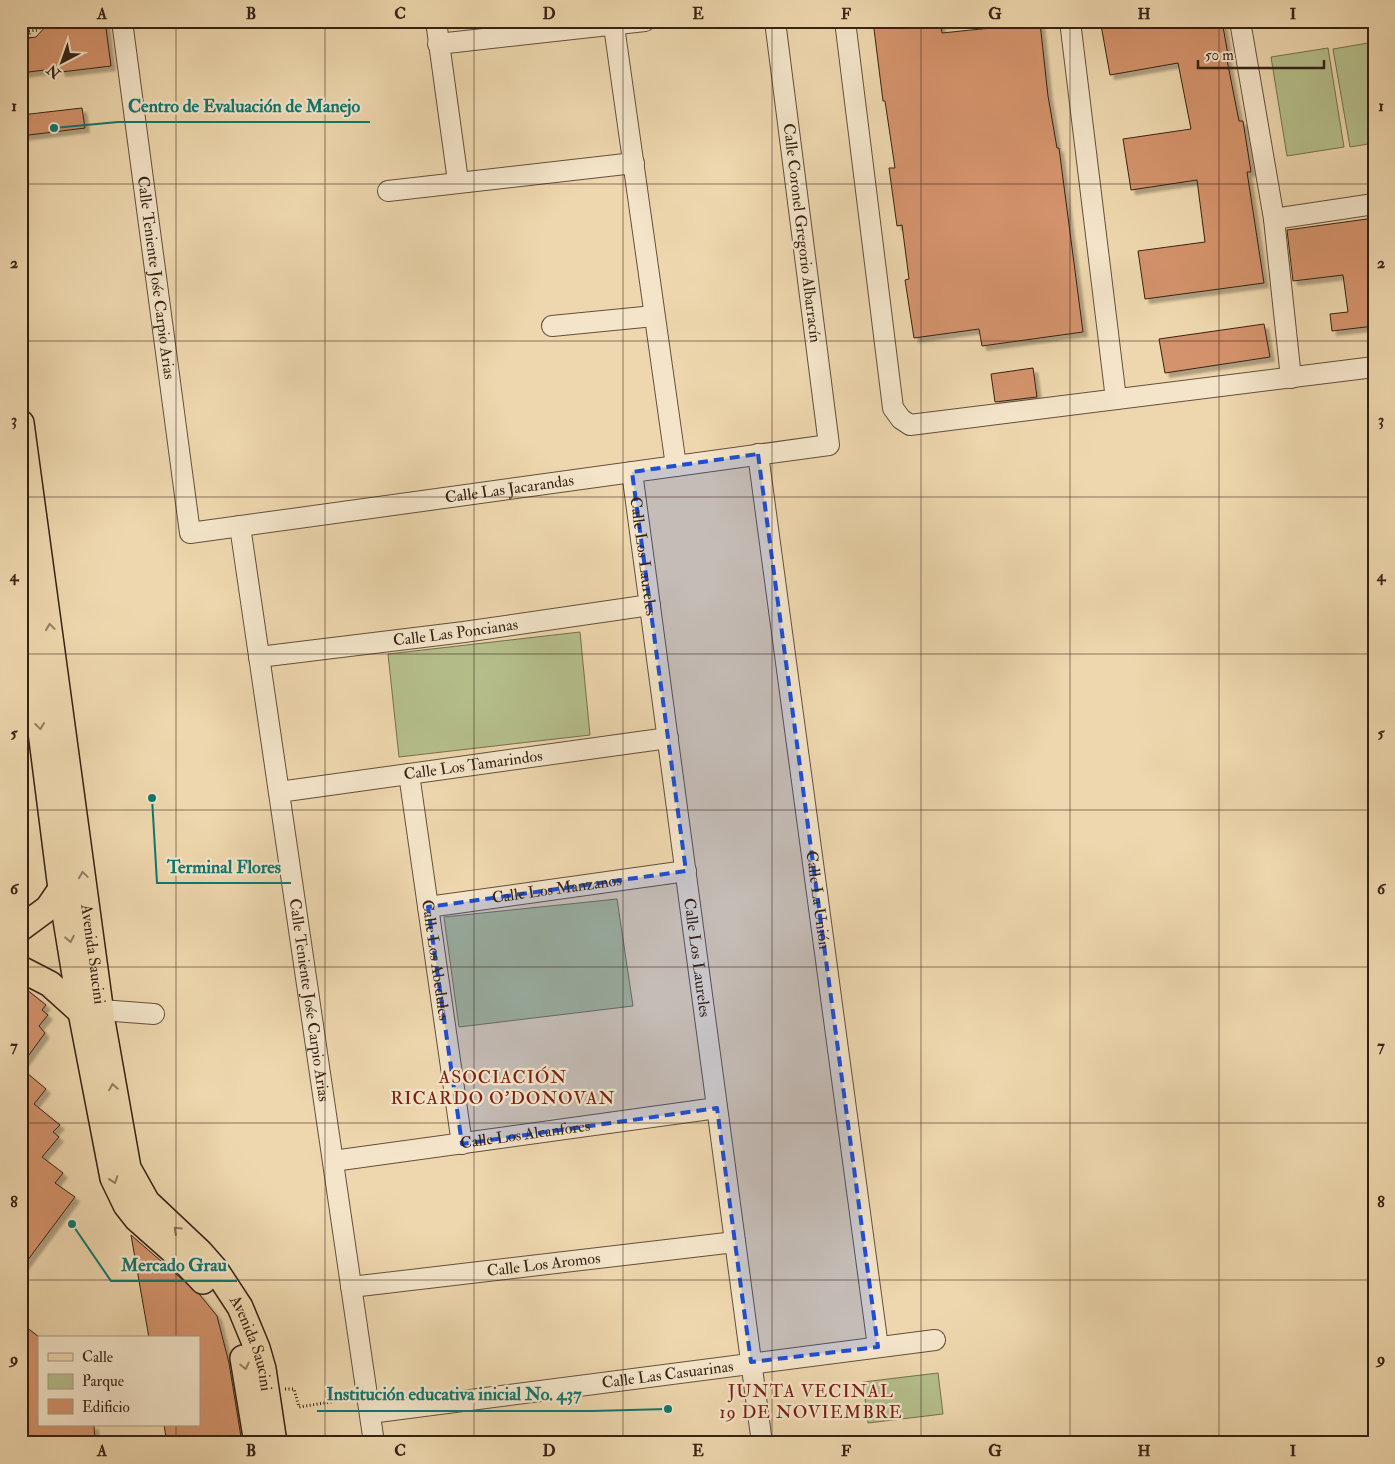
<svg xmlns="http://www.w3.org/2000/svg" width="1395" height="1464" viewBox="0 0 1395 1464" font-family="'IM FELL Double Pica',serif">
<defs>
<filter id="shadow"><feDropShadow dx="4.5" dy="4.5" stdDeviation="1" flood-color="#0004"/></filter>
</defs>
<rect width="100%" height="100%" fill="#eed7ae"/>
<filter id="stains"><feTurbulence type="fractalNoise" baseFrequency=".004" numOctaves="4"/><feColorMatrix values="0 0 0 0 .2 0 0 0 0 .09 0 0 0 0 .02 0 0 0 .5 -.17"/></filter>
<radialGradient id="worn" r=".72"><stop offset=".6" stop-color="#630" stop-opacity="0"/><stop offset="1" stop-color="#630" stop-opacity=".3"/></radialGradient>
<g fill="#b5bf8c" stroke="#767050">
<polygon points="1374,42 1374,143 1350,147 1333,49"/>
<polygon points="1328,48 1344,147 1287,156 1271,57"/>
<polygon points="580,632 590,735 399,757 388,654"/>
<polygon points="617,899 633,1006 459,1027 444,917"/>
<polygon points="938,1373 943,1414 868,1423 863,1382"/>
</g>
<g fill="#d4936c" stroke="#362215" filter="url(#shadow)">
<polygon points="63,21 105,21 111,66 61,72 60,68 21,73 21,39 36,37 46,26 60,24"/>
<polygon points="873,21 940,21 942,33 1040,23 1048,96 1057,148 1059,148 1083,332 982,346 979,329 914,338 905,280 909,279 902,225 897,226 889,168 895,168 885,101 883,101"/>
<polygon points="1123,21 1222,21 1228,55 1226,55 1239,121 1243,121 1251,172 1247,172 1264,283 1145,299 1138,251 1205,242 1197,180 1131,190 1123,139 1191,129 1178,63 1110,75 1101,25"/>
<polygon points="82,108 85,128 21,136 21,115"/>
<polygon points="1374,218 1374,326 1332,331 1330,314 1348,312 1343,275 1293,281 1287,230"/>
<polygon points="1264,324 1270,357 1165,373 1159,339"/>
<polygon points="1033,368 1037,397 995,402 991,374"/>
<polygon points="21,985 46,1005 42,1010 48,1015 39,1026 45,1033 21,1066"/>
<polygon points="21,1068 46,1089 34,1104 60,1125 53,1132 59,1137 42,1157 63,1173 55,1183 75,1197 21,1269"/>
<polygon points="131,1235 200,1295 217,1316 229,1363 242,1443 167,1443 164,1425 199,1425 199,1338 149,1338"/>
<polygon points="21,1323 39,1337 39,1425 94,1425 95,1443 21,1443"/>
</g>
<g fill="none" stroke-linecap="round" stroke-linejoin="round">
<defs>
<g id="minor">
<path id="s1" d="M 122,21 L 190,533 L 829,445 L 775,21"/>
<polyline points="436,21 458,181"/>
<polyline points="845,21 893,408 901,419 910,425 1374,367"/>
<polyline points="1070,21 1116,399"/>
<polyline points="1240,21 1274,219 1291,378"/>
<polyline points="614,26 676,466"/>
<polyline points="438,44 645,21"/>
<polyline points="388,191 634,163"/>
<polyline points="1274,219 1374,204"/>
<polyline points="552,326 654,316"/>
<path id="s2" d="M 758,454 L 878,1347"/>
<path id="s3" d="M 632,472 L 762,1443"/>
<path id="s4" d="M 240,526 L 374,1443"/>
<path id="s5" d="M 259,657 L 464,632 L 650,605"/>
<path id="s6" d="M 409,774 L 462,1144"/>
<path id="s7" d="M 279,792 L 668,738"/>
<path id="s8" d="M 428,907 L 686,871"/>
<polyline points="101,1010 154,1014"/>
<path id="s9" d="M 333,1161 L 717,1108"/>
<path id="s10" d="M 351,1287 L 735,1242"/>
<path id="s11" d="M 370,1413 L 935,1340"/>
</g>
<g id="major">
<path id="s12" d="M 21,423 L 102,1021 L 128,1168 L 147,1202 L 200,1252 L 215,1269 L 240,1307 L 257,1348 L 263,1369 L 274,1443"/>
<polyline points="21,574 61,889 81,1012 113,1178 126,1205 137,1219 181,1258 203,1281"/>
<polyline points="21,928 48,908 61,889"/>
<polyline points="21,969 50,984 81,1012"/>
<polyline points="243,1358 257,1443"/>
</g>
</defs>
<use href="#minor" stroke="#644f3b" stroke-width="22"/>
<use href="#major" stroke="#362215" stroke-width="28"/>
<g stroke="#362215" stroke-width="3" stroke-dasharray="1 2.5" stroke-linecap="butt">
<polyline points="21,32 29,31"/>
<polyline points="30,38 29,31 38,30 45,21"/>
<polyline points="285,1389 294,1389 299,1407 350,1399"/>
</g>
<use href="#minor" stroke="#f4e5ca" stroke-width="20"/>
<use href="#major" stroke="#eed7ae" stroke-width="25"/>
</g>
<defs><path id="oneway-chevron" d="M-2-3.5L2.5 0L-2 3.5" fill="none" stroke-width="1.6" stroke-linecap="round" stroke-linejoin="round" transform="scale(1.25)"/></defs>
<g stroke="#927c62">
<use href="#oneway-chevron" transform="translate(50 627) rotate(-98)"/>
<use href="#oneway-chevron" transform="translate(40 726) rotate(83)"/>
<use href="#oneway-chevron" transform="translate(83 875) rotate(-98)"/>
<use href="#oneway-chevron" transform="translate(70 939) rotate(79)"/>
<use href="#oneway-chevron" transform="translate(113 1087) rotate(-99)"/>
<use href="#oneway-chevron" transform="translate(114 1180) rotate(71)"/>
<use href="#oneway-chevron" transform="translate(177 1230) rotate(-137)"/>
<use href="#oneway-chevron" transform="translate(245 1366) rotate(77)"/>
</g>
<path fill="#1d4ed8" fill-opacity="0.2" stroke="#1d4ed8" stroke-width="4" stroke-dasharray="10 6" stroke-linejoin="round" d="M 758,454 L 878,1347 L 751,1362 L 717,1108 L 462,1144 L 428,907 L 686,871 L 632,472 Z"/>
<path fill="none" stroke="#362215" stroke-width="1" stroke-opacity="0.55" d="M 176,21 L 176,1338M 325,21 L 325,1443M 474,21 L 474,1443M 623,21 L 623,1443M 772,21 L 772,1443M 921,21 L 921,1443M 1070,21 L 1070,1443M 1219,21 L 1219,1443M 21,184 L 1374,184M 21,341 L 1374,341M 21,497 L 1374,497M 21,654 L 1374,654M 21,810 L 1374,810M 21,967 L 1374,967M 21,1123 L 1374,1123M 21,1280 L 1374,1280M 176,1425 L 176,1443"/>
<g text-anchor="middle" dominant-baseline="central" stroke-width="4.5" stroke-linejoin="round" paint-order="stroke">
<g font-size="16" fill="#362215" stroke="#f4e5ca">
<text transform="translate(802 233) rotate(83)">Calle Coronel Gregorio Albarracín</text>
<text stroke="none"><textPath href="#s1" startOffset="259">Calle Teniente Jośe Carpio Arias</textPath></text>
<text stroke="none"><textPath href="#s1" startOffset="839">Calle Las Jacarandas</textPath></text>
<text stroke="none"><textPath href="#s3" startOffset="85">Calle Los Laureles</textPath></text>
<text stroke="none"><textPath href="#s5" startOffset="198">Calle Las Poncianas</textPath></text>
<text stroke="none"><textPath href="#s7" startOffset="196">Calle Los Tamarindos</textPath></text>
<text stroke="none"><textPath href="#s8" startOffset="130">Calle Los Manzanos</textPath></text>
<text stroke="none"><textPath href="#s2" startOffset="450">Calle La Unión</textPath></text>
<text stroke="none"><textPath href="#s12" startOffset="536">Avenida Saucini</textPath></text>
<text stroke="none"><textPath href="#s3" startOffset="490">Calle Los Laureles</textPath></text>
<text stroke="none"><textPath href="#s6" startOffset="188">Calle Los Abedules</textPath></text>
<text stroke="none"><textPath href="#s4" startOffset="479">Calle Teniente Jośe Carpio Arias</textPath></text>
<text stroke="none"><textPath href="#s9" startOffset="194">Calle Los Alcanfores</textPath></text>
<text stroke="none"><textPath href="#s10" startOffset="194">Calle Los Aromos</textPath></text>
<text stroke="none"><textPath href="#s12" startOffset="971">Avenida Saucini</textPath></text>
<text stroke="none"><textPath href="#s11" startOffset="300">Calle Las Casuarinas</textPath></text>
</g>
<g font-size="18" letter-spacing="1" fill="#7a1f14" stroke="#f4e5ca">
<text x="503" y="1077">ASOCIACIÓN<tspan x="503" dy="21">RICARDO O'DONOVAN</tspan></text>
<text x="811" y="1391">JUNTA VECINAL<tspan x="811" dy="21">19 DE NOVIEMBRE</tspan></text>
</g>
</g>
<path fill="none" stroke="#0f766e" stroke-width="2" d="M54 128L118 122H370M152 798L157 883H291M72 1224L111 1281H237M668 1409L592 1411H317"/>
<g fill="#0f766e" stroke="#f4e5ca" stroke-width="2">
<circle cx="54" cy="128" r="5"/>
<circle cx="152" cy="798" r="5"/>
<circle cx="72" cy="1224" r="5"/>
<circle cx="668" cy="1409" r="5"/>
</g>
<g font-size="18" text-anchor="middle" font-weight="bold" fill="#0f766e" stroke="#f4e5ca" stroke-width="4.5" stroke-linejoin="round" paint-order="stroke">
<text x="244" y="112">Centro de Evaluación de Manejo</text>
<text x="224" y="873">Terminal Flores</text>
<text x="174" y="1271">Mercado Grau</text>
<text x="454" y="1400">Institución educativa inicial No. 437</text>
</g>
<rect width="1395" height="1464" fill="none" stroke="#eed7ae" stroke-width="55"/>
<rect x="38" y="1336" width="162" height="90" fill="#f4e5ca" stroke="#a89782"/>
<rect x="48" y="1353" width="25" height="8" fill="#eed7ae" stroke="#a89782"/>
<text x="82" y="1362" font-size="15" fill="#362215">Calle</text>
<rect x="48" y="1374" width="25" height="15" fill="#b5bf8c" stroke="#a89782"/>
<text x="82" y="1386" font-size="15" fill="#362215">Parque</text>
<rect x="48" y="1399" width="25" height="15" fill="#d4936c" stroke="#a89782"/>
<text x="82" y="1412" font-size="15" fill="#362215">Edificio</text>
<g transform="translate(62 62) rotate(221)" stroke="#f4e5ca" stroke-width="4" paint-order="stroke">
<path d="M0-4L9 19L0 12L-9 19Z" fill="#362215"/>
<text y="-8" font-size="14" font-weight="bold" text-anchor="middle" fill="#362215">N</text>
</g>
<path d="M1198 60v8h126v-8" fill="none" stroke="#362215" stroke-width="2.5"/>
<text x="1205" y="60" font-size="15" fill="#362215" stroke="#f4e5ca" stroke-width="4" paint-order="stroke">50 m</text>
<rect x="28" y="28" width="1340" height="1408" fill="none" stroke="#362215" stroke-width="2"/>
<g font-size="16" text-anchor="middle" font-weight="bold" fill="#362215">
<text x="102" y="19">A</text>
<text x="251" y="19">B</text>
<text x="400" y="19">C</text>
<text x="549" y="19">D</text>
<text x="698" y="19">E</text>
<text x="846" y="19">F</text>
<text x="995" y="19">G</text>
<text x="1144" y="19">H</text>
<text x="1293" y="19">I</text>
<text x="14" y="111">1</text>
<text x="1381" y="111">1</text>
<text x="14" y="268">2</text>
<text x="1381" y="268">2</text>
<text x="14" y="425">3</text>
<text x="1381" y="425">3</text>
<text x="14" y="581">4</text>
<text x="1381" y="581">4</text>
<text x="14" y="738">5</text>
<text x="1381" y="738">5</text>
<text x="14" y="894">6</text>
<text x="1381" y="894">6</text>
<text x="14" y="1051">7</text>
<text x="1381" y="1051">7</text>
<text x="14" y="1207">8</text>
<text x="1381" y="1207">8</text>
<text x="14" y="1364">9</text>
<text x="1381" y="1364">9</text>
<text x="102" y="1456">A</text>
<text x="251" y="1456">B</text>
<text x="400" y="1456">C</text>
<text x="549" y="1456">D</text>
<text x="698" y="1456">E</text>
<text x="846" y="1456">F</text>
<text x="995" y="1456">G</text>
<text x="1144" y="1456">H</text>
<text x="1293" y="1456">I</text>
</g>
<rect width="100%" height="100%" filter="url(#stains)"/>
<rect width="100%" height="100%" fill="url(#worn)"/>
</svg>
